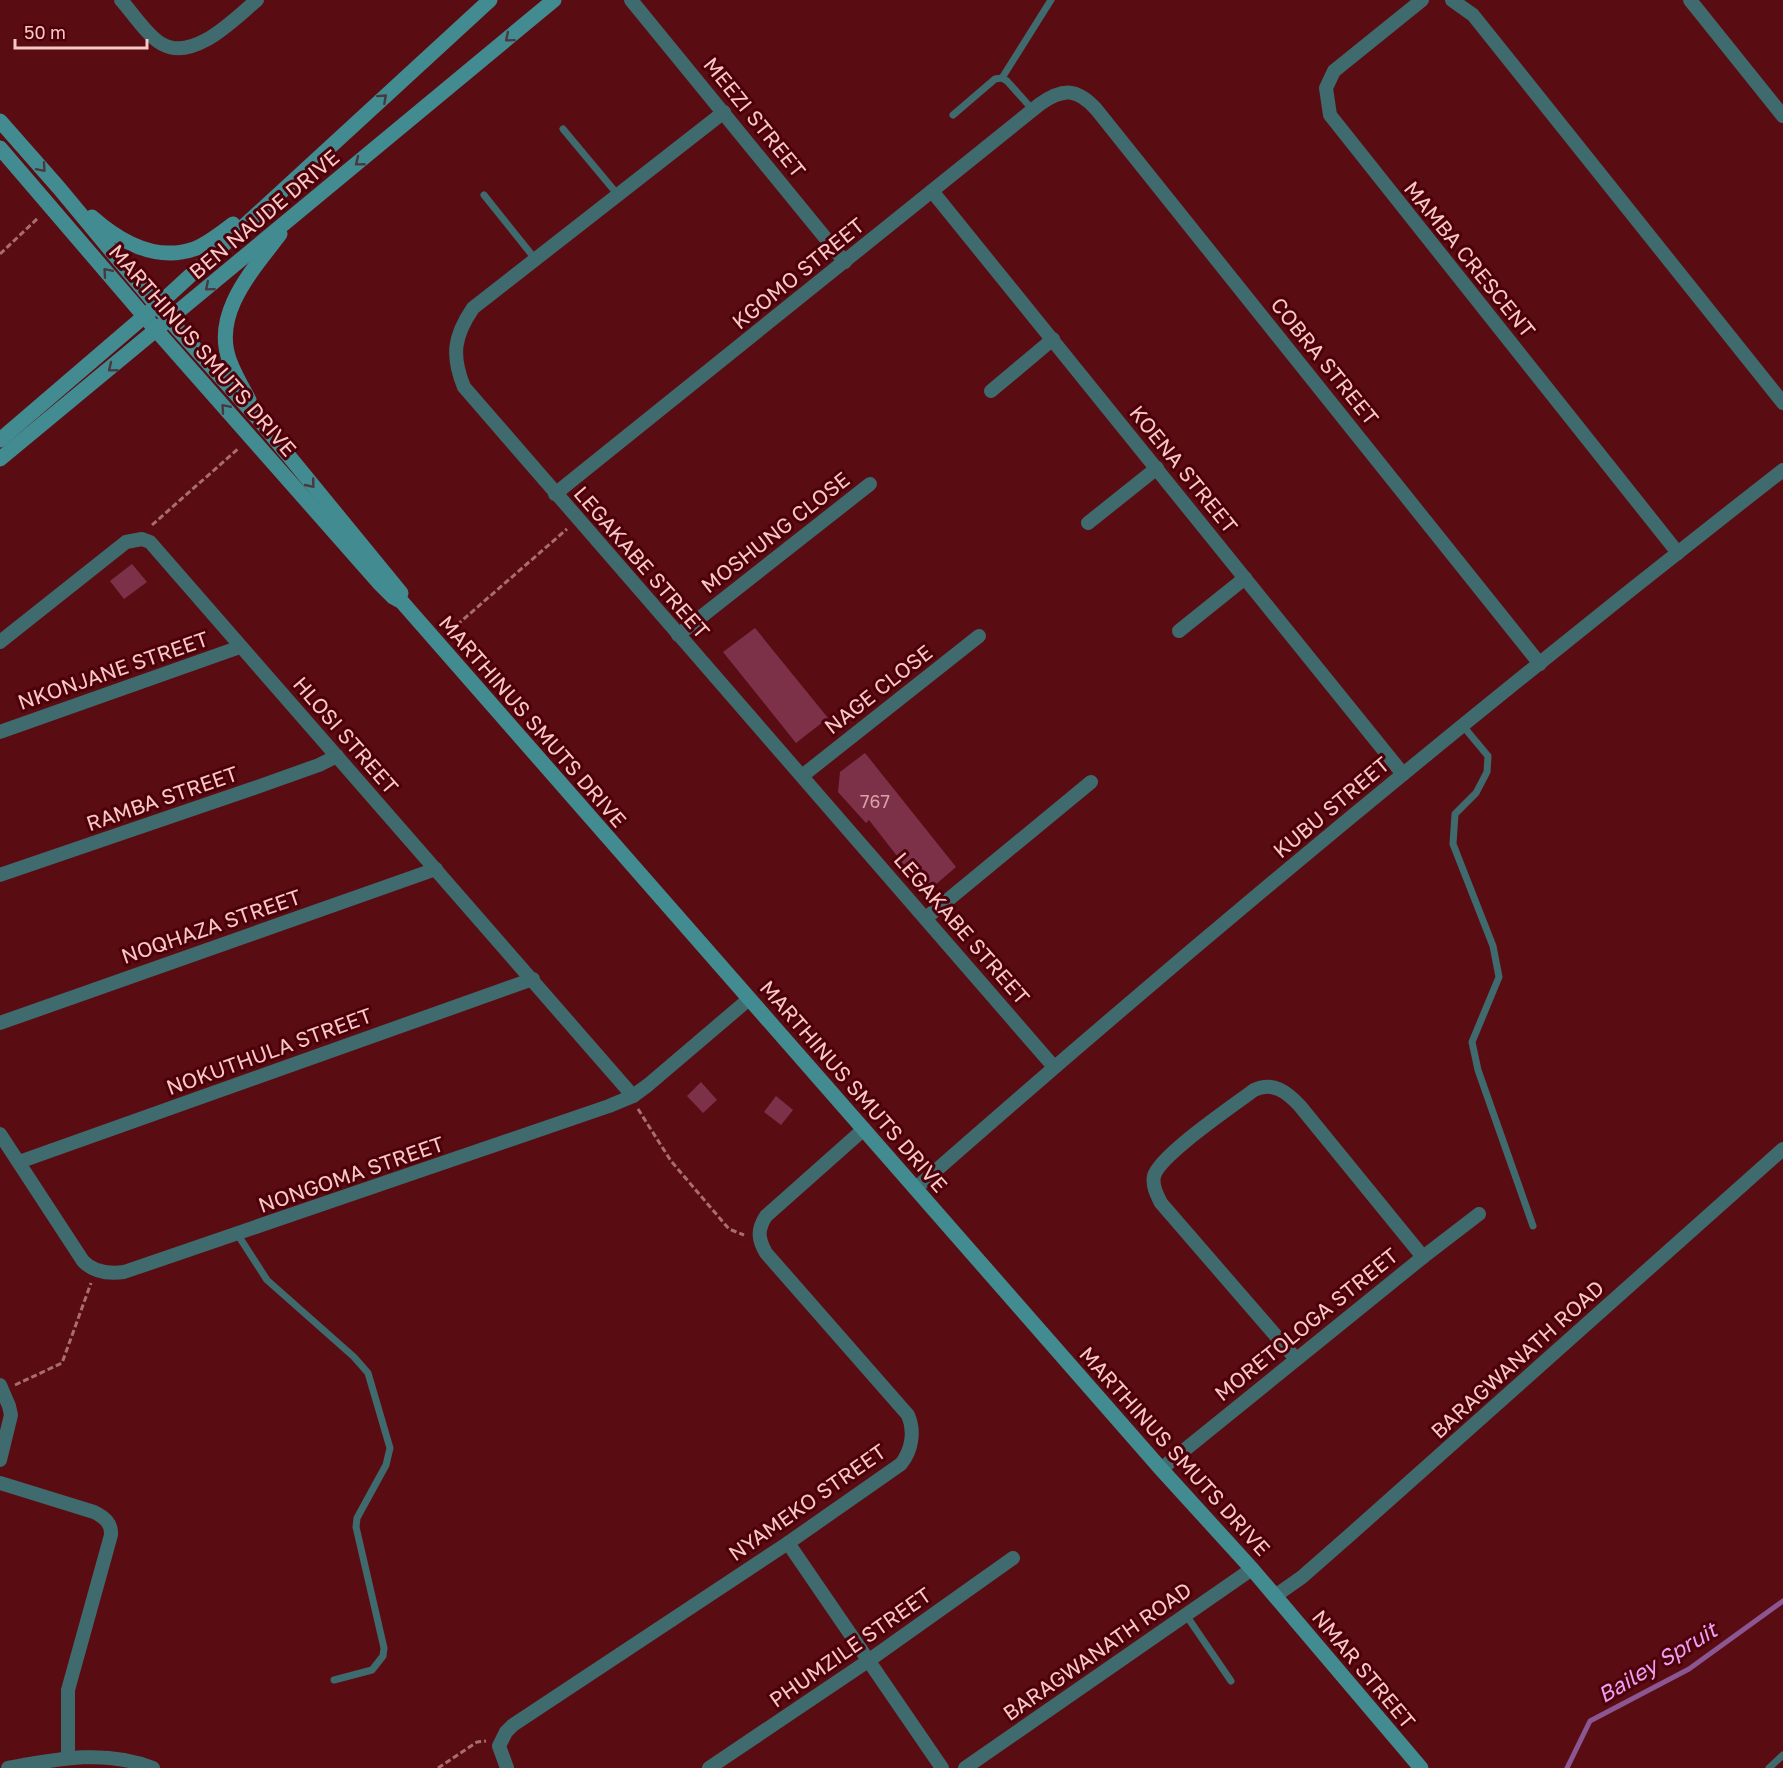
<svg xmlns="http://www.w3.org/2000/svg" width="1783" height="1768" viewBox="0 0 1783 1768" font-family="'Golos Text',sans-serif">
<rect width="100%" height="100%" fill="#590d13"/>
<g fill="none" stroke-linecap="round" stroke-linejoin="round">
<polyline stroke="#8b5691" stroke-width="5" points="1567,1768 1590,1721 1689,1669 1783,1601"/>
</g>
<g fill="#7c3149">
<polygon points="132,564 147,582 124,599 110,581"/>
<polygon points="755,628 828,718 796,743 723,652"/>
<polygon points="865,753 956,867 935,885 922,888 869,820 866,823 838,792 840,772"/>
<polygon points="701,1082 717,1100 703,1113 687,1096"/>
<polygon points="776,1096 793,1110 781,1125 764,1112"/>
</g>
<g fill="none" stroke-linecap="round" stroke-linejoin="round">
<g stroke="#aa6d6f" stroke-width="3" stroke-dasharray="6 3" stroke-linecap="butt">
<polyline points="0,254 38,218"/>
<polyline points="152,525 239,448"/>
<polyline points="450,631 567,529"/>
<polyline points="638,1109 671,1161 729,1229 744,1235"/>
<polyline points="15,1385 62,1363 91,1283"/>
<polyline points="438,1768 477,1742 486,1741"/>
</g>
<g stroke="#3f6a6e" stroke-width="7">
<polyline points="1002,78 1051,0"/>
<polyline points="953,115 995,79 1002,78 1007,81 1033,110"/>
<polyline points="563,129 618,195"/>
<polyline points="484,195 536,260"/>
<polyline points="1463,726 1488,756 1487,772 1476,793 1455,814 1453,844 1493,946 1499,977 1472,1042 1478,1070 1533,1226"/>
<polyline points="238,1235 267,1280 354,1357 368,1373 390,1448 386,1465 357,1518 356,1527 384,1648 383,1656 372,1670 334,1680"/>
<polyline points="1186,1615 1231,1681"/>
<polyline points="1769,1768 1783,1755"/>
</g>
<g stroke="#3f6a6e" stroke-width="14">
<path d="M 121,0 C 132,12 148,37 162,44 C 194,62 234,19 257,0"/>
<polyline points="631,0 845,262"/>
<polyline points="1422,0 1334,71 1326,88 1330,115 1678,553"/>
<polyline points="1452,0 1473,15 1783,403"/>
<polyline points="1690,0 1783,116"/>
<path d="M 724,112 L 473,308 C 454,336 451,355 464,387 L 1054,1067"/>
<polyline points="932,191 1403,774"/>
<polyline points="991,391 1053,339"/>
<path d="M 555,494 L 1040,104 C 1063,88 1077,88 1096,109 L 1540,664"/>
<polyline points="1088,523 1157,468"/>
<polyline points="1179,631 1245,578"/>
<polyline points="678,635 870,484"/>
<polyline points="0,642 126,542 142,539 150,542 633,1096"/>
<polyline points="0,732 240,647"/>
<polyline points="802,776 979,636"/>
<polyline points="0,875 260,786 319,765 337,756"/>
<polyline points="926,918 1091,782"/>
<polyline points="0,1023 436,869"/>
<path d="M 0,1134 L 83,1261 C 94,1273 109,1274 124,1272 L 609,1106 L 633,1096 L 648,1085 L 749,999"/>
<polyline points="19,1162 533,979"/>
<path d="M 916,1188 C 1198,940 1487,701 1783,470"/>
<path d="M 1296,1359 L 1161,1203 C 1157,1195 1152,1186 1154,1176 C 1160,1155 1233,1106 1254,1090 C 1273,1081 1287,1092 1300,1106 L 1423,1257"/>
<polyline points="0,1385 9,1406 11,1415 0,1460"/>
<polyline points="1161,1469 1423,1257 1479,1214"/>
<path d="M 0,1483 L 94,1512 C 104,1517 112,1523 111,1535 L 68,1690 L 68,1757"/>
<polyline points="788,1543 942,1768"/>
<polyline points="1275,1596 1302,1577 1351,1534 1783,1149"/>
<path d="M 8,1768 C 57,1759 105,1749 153,1768"/>
<path d="M 507,1768 L 499,1746 L 506,1732 L 513,1725 L 788,1543 L 901,1464 C 912,1450 915,1431 908,1415 L 766,1253 C 758,1239 757,1230 766,1216 L 864,1129"/>
<polyline points="709,1768 868,1661 1013,1558"/>
<polyline points="965,1768 1252,1569"/>
</g>
<g stroke="#428b91" stroke-width="15">
<polyline points="0,121 59,188 157,306 261,422 401,593"/>
<polyline points="0,148 157,331 380,584 393,597 402,602 1161,1469 1252,1569 1421,1768"/>
<path d="M 92,217 C 119,241 156,262 194,249 C 208,244 221,233 233,224"/>
<path d="M 249,400 C 242,387 235,375 230,362 C 211,314 253,270 280,234"/>
<polyline points="0,440 169,295 490,0"/>
<polyline points="0,459 554,0"/>
</g>
</g>
<defs><path id="oneway-chevron" d="M-2-3.5L2.5 0L-2 3.5" fill="none" stroke-width="1.6" stroke-linecap="round" stroke-linejoin="round" transform="scale(1.5)"/></defs>
<g stroke="#49383f">
<use href="#oneway-chevron" transform="translate(509 38) rotate(140)"/>
<use href="#oneway-chevron" transform="translate(383 98) rotate(-42)"/>
<use href="#oneway-chevron" transform="translate(359 162) rotate(141)"/>
<use href="#oneway-chevron" transform="translate(42 168) rotate(49)"/>
<use href="#oneway-chevron" transform="translate(107 272) rotate(-131)"/>
<use href="#oneway-chevron" transform="translate(209 287) rotate(140)"/>
<use href="#oneway-chevron" transform="translate(112 368) rotate(141)"/>
<use href="#oneway-chevron" transform="translate(225 408) rotate(-131)"/>
<use href="#oneway-chevron" transform="translate(311 484) rotate(51)"/>
</g>
<g text-anchor="middle" dominant-baseline="central" stroke-width="6" stroke-linejoin="round" paint-order="stroke">
<g font-size="18" fill="#d8a2a6">
<text x="875" y="801">767</text>
</g>
<g font-size="21" fill="#f7c8c5" stroke="#4d0009">
<text transform="translate(755 117) rotate(51)">MEEZI STREET</text>
<text transform="translate(264 214) rotate(-40)">BEN NAUDE DRIVE</text>
<text transform="translate(1470 259) rotate(51)">MAMBA CRESCENT</text>
<text transform="translate(798 273) rotate(-39)">KGOMO STREET</text>
<text transform="translate(203 350) rotate(49)">MARTHINUS SMUTS DRIVE</text>
<text transform="translate(1325 361) rotate(51)">COBRA STREET</text>
<text transform="translate(1184 469) rotate(51)">KOENA STREET</text>
<text transform="translate(775 532) rotate(-38)">MOSHUNG CLOSE</text>
<text transform="translate(642 562) rotate(49)">LEGAKABE STREET</text>
<text transform="translate(113 670) rotate(-19)">NKONJANE STREET</text>
<text transform="translate(878 689) rotate(-38)">NAGE CLOSE</text>
<text transform="translate(533 721) rotate(49)">MARTHINUS SMUTS DRIVE</text>
<text transform="translate(346 735) rotate(49)">HLOSI STREET</text>
<text transform="translate(162 798) rotate(-19)">RAMBA STREET</text>
<text transform="translate(1331 807) rotate(-40)">KUBU STREET</text>
<text transform="translate(211 926) rotate(-19)">NOQHAZA STREET</text>
<text transform="translate(962 928) rotate(49)">LEGAKABE STREET</text>
<text transform="translate(269 1051) rotate(-20)">NOKUTHULA STREET</text>
<text transform="translate(854 1086) rotate(49)">MARTHINUS SMUTS DRIVE</text>
<text transform="translate(351 1174) rotate(-19)">NONGOMA STREET</text>
<text transform="translate(1306 1324) rotate(-39)">MORETOLOGA STREET</text>
<text transform="translate(1517 1359) rotate(-42)">BARAGWANATH ROAD</text>
<text transform="translate(1175 1451) rotate(48)">MARTHINUS SMUTS DRIVE</text>
<text transform="translate(807 1502) rotate(-35)">NYAMEKO STREET</text>
<text transform="translate(850 1647) rotate(-35)">PHUMZILE STREET</text>
<text transform="translate(1097 1651) rotate(-35)">BARAGWANATH ROAD</text>
<text transform="translate(1364 1669) rotate(50)">NMAR STREET</text>
</g>
<g font-size="22" font-style="italic" fill="#eaa1f3" stroke="#4d0009">
<text transform="translate(1657 1662) rotate(-31)">Bailey Spruit</text>
</g>
</g>
<path d="M15 39v9h132v-9" fill="none" stroke="#f7c8c5" stroke-width="3"/>
<text x="24" y="39" font-size="18" fill="#f7c8c5" stroke="#4d0009" stroke-width="4.5" paint-order="stroke">50 m</text>
</svg>
